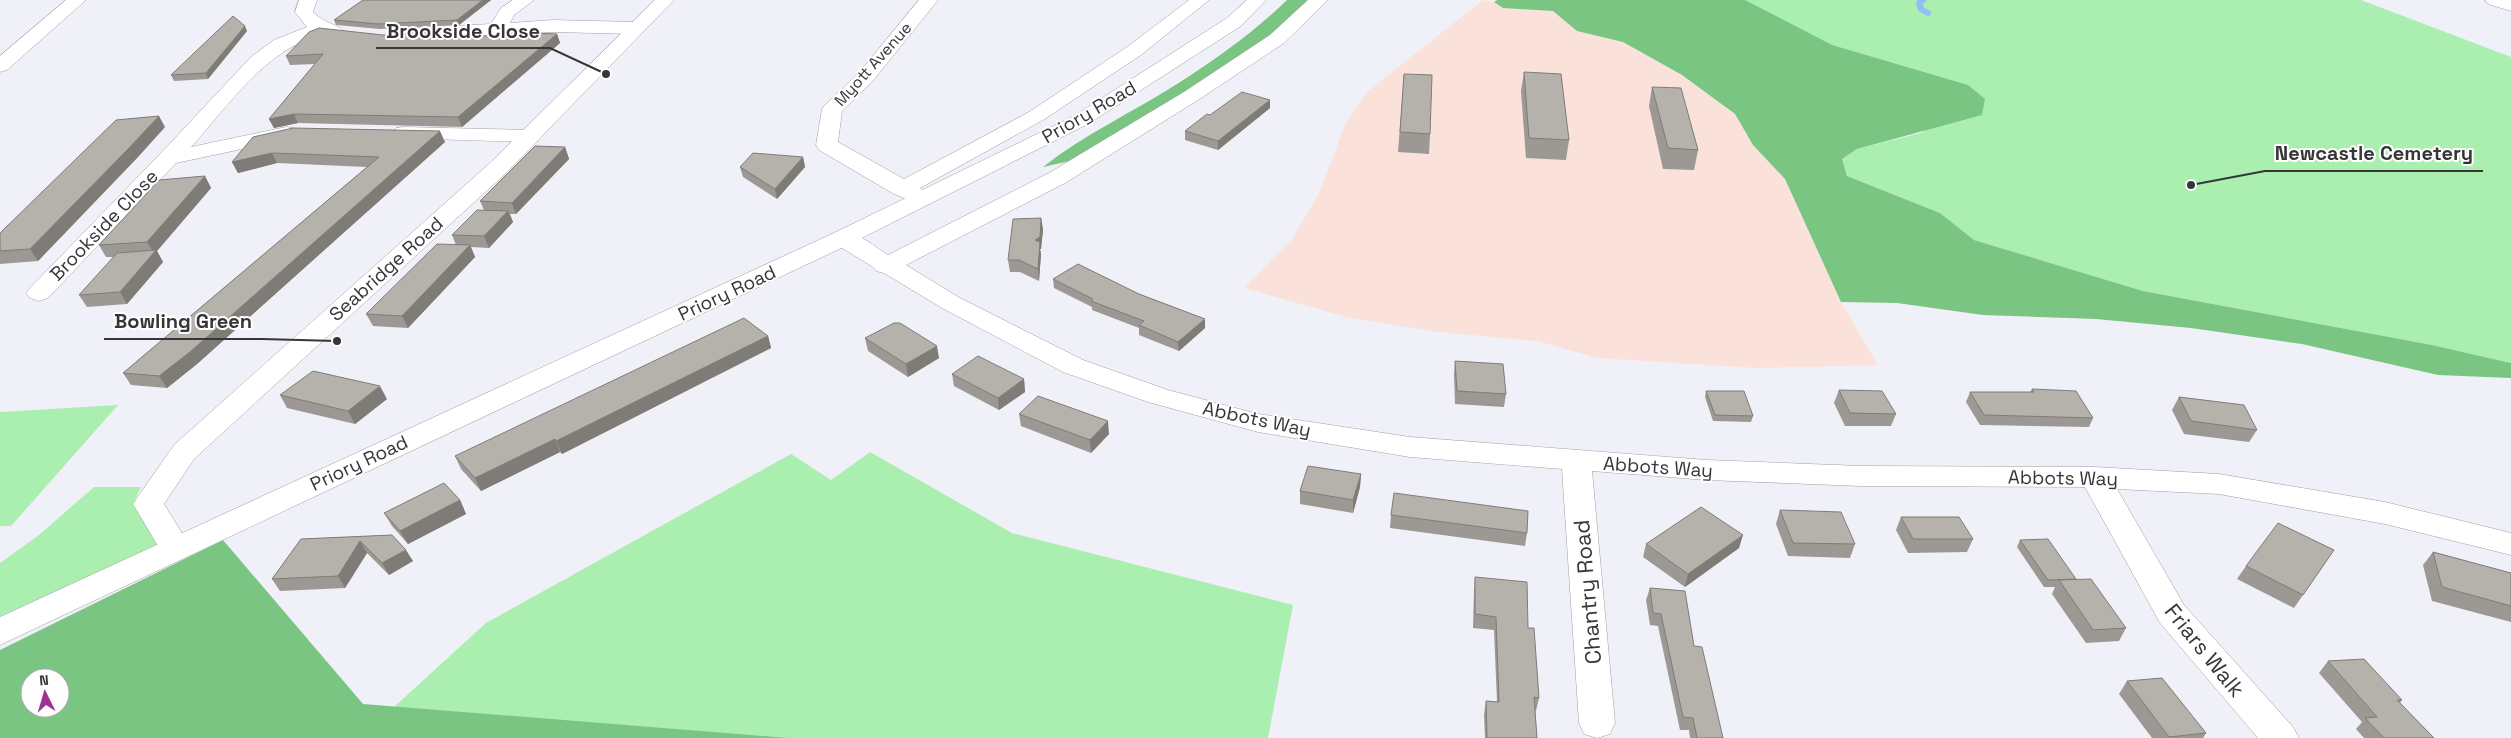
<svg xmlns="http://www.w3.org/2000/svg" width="2511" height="738" viewBox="0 0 2511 738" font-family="'Space Grotesk',sans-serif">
<rect width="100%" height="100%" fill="#f0f0f8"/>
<polygon fill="#fae1d9" points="1483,0 1494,2 1503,8 1553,11 1577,31 1623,42 1682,75 1735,115 1753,145 1785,179 1841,302 1878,365 1756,368 1598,358 1536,341 1439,332 1350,318 1244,288 1292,239 1319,193 1346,123 1367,92"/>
<g fill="#aaefb0">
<polygon points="1690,0 2361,0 2511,57 2511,363 2432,345 2143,291 1974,240 1940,213 1847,176 1842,159 1857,149 1924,132"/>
<polygon points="118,405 11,526 0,526 0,412"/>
<polygon points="870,452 1012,533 1293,605 1268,738 790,738 394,707 486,623 791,454 831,480"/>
<polygon points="94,487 141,487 135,500 148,504 175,548 0,635 0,563 39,535"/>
</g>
<g fill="#7ac582" fill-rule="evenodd">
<path d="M 1287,0 L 1312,0 L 1275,32 L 1235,61 L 1079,159 L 1043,167 C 1085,134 1133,112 1177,84 C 1216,59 1254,32 1287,0 Z"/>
<polygon points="1497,0 1745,0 1832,45 1968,85 1985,99 1982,115 1857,149 1842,159 1847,176 1940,213 1974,240 2143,291 2432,345 2511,363 2511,378 2438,375 2302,344 2191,328 2096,319 1983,315 1897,303 1841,302 1785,179 1753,145 1735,114 1682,75 1623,42 1577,31 1553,11 1503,8 1494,2"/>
<path d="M 223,540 L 363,704 L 790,738 L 0,738 L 0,650 ZM 30,678 L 60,678 L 60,708 L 30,708 Z"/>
</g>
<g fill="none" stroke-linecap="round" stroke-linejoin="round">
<polyline stroke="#92bdf9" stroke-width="6" points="1923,0 1919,3 1921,9 1928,13"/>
<defs>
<g id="minor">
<polygon points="66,0 86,0 7,70 0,72 0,56"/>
<path d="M 299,0 L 317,0 L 313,12 C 323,23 340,25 345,32 L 343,36 C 335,38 327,33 320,35 C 264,51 229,105 191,147 L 286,127 L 294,128 L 297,133 L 294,138 L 176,163 L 48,298 L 39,301 L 30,298 L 26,293 L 30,288 L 161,153 L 251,57 L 274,40 L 307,27 L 295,12 Z"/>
<polygon points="513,0 534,0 514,15 510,23 553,20 635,22 642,24 644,28 642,32 635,34 553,32 399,41 392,39 390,35 392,31 399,29 491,24 501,8"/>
<polygon points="919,0 938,0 872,82 842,111 838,142 904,179 1029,112 1127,47 1189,0 1209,0 1141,55 1043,120 920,188 929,196 925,201 917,203 894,194 819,150 816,145 822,109 825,105 858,74"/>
<path d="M 1308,0 L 1328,0 L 1284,43 L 1198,100 L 1065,183 L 906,265 L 960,298 L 1083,360 L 1168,390 L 1258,414 L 1410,437 L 1707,460 L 1861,466 L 2095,467 L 2219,474 L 2385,502 L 2511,533 L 2511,555 L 2385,524 L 2219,494 L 2117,489 L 2184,605 L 2293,727 L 2299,738 L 2258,738 L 2160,623 L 2085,487 L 1861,486 L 1707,480 L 1592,471 L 1615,723 L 1610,734 L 1597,738 L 1584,734 L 1579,723 L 1562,469 L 1410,457 L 1258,432 L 1148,402 L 1063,372 L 942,308 L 884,273 L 876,271 L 873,267 L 834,243 L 831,238 L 834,233 C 854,228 872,245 888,255 L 1049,173 L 1184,92 L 1270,35 Z"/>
<polygon points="404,127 530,130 538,131 541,136 538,141 530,142 396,138 393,133 396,128"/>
</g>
<g id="major">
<polygon points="655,0 674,0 506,173 194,459 164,504 191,548 186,556 175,560 164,556 133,504 174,445 490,163"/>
<polygon points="2485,0 2511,0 2511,11 2488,4"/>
</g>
<polygon id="highway" points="1247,0 1266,0 1241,26 1088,124 852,243 0,645 0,617 834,233 1074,116 1227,18"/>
</defs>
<use href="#minor" stroke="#9e9ea6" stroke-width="1"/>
<use href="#major" stroke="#9e9ea6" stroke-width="1"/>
<use href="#highway" stroke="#9e9ea6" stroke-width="1"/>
<use href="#minor" fill="#fff" fill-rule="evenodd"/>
<use href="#major" fill="#fff" fill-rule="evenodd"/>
<use href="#highway" fill="#fff" fill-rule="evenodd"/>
</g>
<g fill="#9c9893">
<polygon points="363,0 491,0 459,25 380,29 336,25 334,20"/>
<polygon points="247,31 208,79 174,81 171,75"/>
<polygon points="557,34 560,43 462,127 298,123 274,128 269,119 315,64 290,65 286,56 383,35 438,37"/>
<polygon points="1524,72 1569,140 1566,160 1526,158 1521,91"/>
<polygon points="1404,74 1430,134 1429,154 1398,152"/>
<polygon points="1652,87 1698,150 1694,170 1663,169 1649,106"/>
<polygon points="1270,100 1270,108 1218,150 1185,140 1185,131 1210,115"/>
<polygon points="165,127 137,158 38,261 0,264 0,233"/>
<polygon points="253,137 445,142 197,364 167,388 131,385 123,373 367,167 277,163 238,173 232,162"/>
<polygon points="565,147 569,159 516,214 510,214 513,222 489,248 471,247 475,257 408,328 373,326 366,314 456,245 452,235 484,210 480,201"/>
<polygon points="803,157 805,167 777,199 743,177 740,167"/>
<polygon points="205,176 211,188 157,251 163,262 127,304 87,307 79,295 114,257 106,257 99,245"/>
<polygon points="1041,218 1043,230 1041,249 1040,249 1041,254 1039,281 1020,272 1010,272 1008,260"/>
<polygon points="1053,279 1139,294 1205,319 1205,328 1179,351 1139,335 1139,328 1092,310 1092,307 1054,288"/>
<polygon points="768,336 771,348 562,454 560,452 481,491 461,469 455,456"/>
<polygon points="865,338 939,358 908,377 868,351"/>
<polygon points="1455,361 1506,394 1504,407 1455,404 1454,374"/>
<polygon points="952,374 1024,379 1025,392 999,410 954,386"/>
<polygon points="2032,389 2093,418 2089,427 1980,425 1966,402 1970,392 2030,392"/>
<polygon points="1839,390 1896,414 1891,426 1845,426 1834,403"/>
<polygon points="1706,391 1753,416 1751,422 1713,421 1705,397"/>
<polygon points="280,395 387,399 355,424 287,408"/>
<polygon points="2179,397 2257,430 2249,442 2184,434 2172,410"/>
<polygon points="1019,414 1109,434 1091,453 1021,426"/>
<polygon points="1361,474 1360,487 1353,513 1300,504 1300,491"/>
<polygon points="460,500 466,514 408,544 392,526 384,513"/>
<polygon points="1780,510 1855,544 1850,558 1788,556 1776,524"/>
<polygon points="1391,515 1527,533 1525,546 1390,528"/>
<polygon points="1901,517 1973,539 1967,552 1908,553 1896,530"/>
<polygon points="392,535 413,561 389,575 367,553 345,588 280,591 272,579 301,539"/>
<polygon points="2020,540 2076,579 2126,628 2119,641 2086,643 2052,594 2055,587 2044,587 2017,547"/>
<polygon points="1646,544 1739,548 1685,587 1643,557"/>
<polygon points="2334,550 2294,608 2237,579 2246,566"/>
<polygon points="2433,552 2511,573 2511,622 2432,601 2423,565"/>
<polygon points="1475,577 1528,628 1539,698 1536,711 1535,711 1537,738 1485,738 1484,715 1486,701 1497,702 1494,630 1473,628 1474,590"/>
<polygon points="1650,588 1694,646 1723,738 1690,738 1689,730 1680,730 1658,626 1650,625 1646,600"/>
<polygon points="2328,661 2402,700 2400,703 2434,738 2364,738 2356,729 2362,722 2319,673"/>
<polygon points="2127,681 2206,733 2203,738 2152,738 2119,694"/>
</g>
<g fill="#7f7c78">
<polygon points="483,0 491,0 459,25 457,20"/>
<polygon points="245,26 247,31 208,79 206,73"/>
<polygon points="436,32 439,41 428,38"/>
<polygon points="557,34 560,43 462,127 458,117"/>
<polygon points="1270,100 1270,108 1218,150 1218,141"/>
<polygon points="294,114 298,123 274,128 269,119"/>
<polygon points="159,116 165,127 137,158 38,261 30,249"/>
<polygon points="440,131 445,142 197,364 167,388 159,376"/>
<polygon points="565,147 569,159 516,214 512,203"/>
<polygon points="272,153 277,163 238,173 232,162"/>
<polygon points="803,157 805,167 777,199 775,189"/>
<polygon points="205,176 211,188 157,251 163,262 127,304 120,292 154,253 147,242"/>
<polygon points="508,211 513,222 489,248 484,236"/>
<polygon points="1041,218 1043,230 1041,249 1040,249 1041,254 1039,281 1035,240"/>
<polygon points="470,245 475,257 408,328 402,316"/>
<polygon points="1205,319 1205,328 1179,351 1178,342"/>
<polygon points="768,336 771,348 562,454 556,441"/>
<polygon points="937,346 939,358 908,377 906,364"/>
<polygon points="1024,379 1025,392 999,410 998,398"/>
<polygon points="380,386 387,399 355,424 348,411"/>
<polygon points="1108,421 1109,434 1091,453 1090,440"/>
<polygon points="555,439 560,452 481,491 475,478"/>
<polygon points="1361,474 1360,487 1353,513 1353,500"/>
<polygon points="460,500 466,514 408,544 400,531"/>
<polygon points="1743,535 1739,548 1685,587 1688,574"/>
<polygon points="360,541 367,553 345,588 338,576"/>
<polygon points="406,550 413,561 389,575 382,563"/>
</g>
<g fill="#b5b1ab" stroke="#7f7c78">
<polygon points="363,0 483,0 457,20 378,24 334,20"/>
<polygon points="233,16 245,26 206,73 171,75"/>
<polygon points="319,28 383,35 436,32 428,38 509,35 513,32 557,34 458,117 294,114 269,119 323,54 286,56 309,32"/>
<polygon points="1524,72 1561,74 1569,140 1529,138"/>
<polygon points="1404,74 1432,75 1430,134 1400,132"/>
<polygon points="1652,87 1681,88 1698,150 1668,148"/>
<polygon points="1242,92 1270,100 1218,141 1185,131 1207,114 1210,115"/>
<polygon points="159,116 130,147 30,249 0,251 0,233 116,120"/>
<polygon points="293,128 440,131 190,352 159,376 123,373 379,157 272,153 232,162 253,137"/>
<polygon points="535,146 565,147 512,203 480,201"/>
<polygon points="753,153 803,157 775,189 740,167"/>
<polygon points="205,176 147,242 99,245 159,180"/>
<polygon points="477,210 508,211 484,236 452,235"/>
<polygon points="1041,218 1040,237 1035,240 1040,242 1038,269 1019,260 1008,260 1013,219"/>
<polygon points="437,244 470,245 402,316 366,314"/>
<polygon points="156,250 120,292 79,295 117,253"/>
<polygon points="1078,264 1139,294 1205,319 1178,342 1139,325 1144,321 1091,301 1093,299 1053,279"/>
<polygon points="744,318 768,336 556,441 555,439 475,478 455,456"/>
<polygon points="894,323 900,323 937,346 906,364 865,338"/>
<polygon points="978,356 1024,379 998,398 952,374"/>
<polygon points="1455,361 1503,364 1506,394 1457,391"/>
<polygon points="313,371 380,386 348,411 280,395"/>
<polygon points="2032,389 2076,391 2093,418 1984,415 1970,392 2034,392"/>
<polygon points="1839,390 1882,391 1896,414 1850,413"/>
<polygon points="1706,391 1744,391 1753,416 1715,415"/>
<polygon points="1038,396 1108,421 1090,440 1019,414"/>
<polygon points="2179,397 2244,405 2257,430 2191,421"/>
<polygon points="1308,466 1361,474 1353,500 1300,491"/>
<polygon points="444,483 460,500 400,531 384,513"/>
<polygon points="1394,493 1528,511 1527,533 1391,515"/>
<polygon points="1701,507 1743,535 1688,574 1646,544"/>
<polygon points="1780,510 1841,512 1855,544 1793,543"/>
<polygon points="1901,517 1959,517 1973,539 1913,539"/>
<polygon points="2278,523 2334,550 2303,595 2246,566"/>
<polygon points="392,535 406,550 382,563 360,541 338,576 272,579 301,539"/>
<polygon points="2048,539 2076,579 2048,580 2020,540"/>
<polygon points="2433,552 2511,573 2511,606 2442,587"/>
<polygon points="1475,577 1527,582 1528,628 1534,628 1539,698 1534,697 1537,738 1487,738 1486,701 1499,702 1496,617 1475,614"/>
<polygon points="2091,579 2126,628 2093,630 2059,580"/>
<polygon points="1650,588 1685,591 1694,646 1702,647 1723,738 1697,738 1693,718 1683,717 1661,614 1653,613"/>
<polygon points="2364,659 2402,700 2397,700 2434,738 2384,738 2365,718 2377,717 2328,661"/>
<polygon points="2162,678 2206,733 2169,737 2127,681"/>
</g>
<g text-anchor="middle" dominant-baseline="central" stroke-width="4" stroke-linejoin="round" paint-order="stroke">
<g font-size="16" fill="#363639" stroke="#fefefe">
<text transform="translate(873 64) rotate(-48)">Myott Avenue</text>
</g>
<g font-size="19" fill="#363639" stroke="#fefefe">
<text transform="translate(1089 112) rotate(-30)">Priory Road</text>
<text transform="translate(104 225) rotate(-46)">Brookside Close</text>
<text transform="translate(386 269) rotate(-42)">Seabridge Road</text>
<text transform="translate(727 293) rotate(-25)">Priory Road</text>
<text transform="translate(1257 419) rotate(12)">Abbots Way</text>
<text transform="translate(359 463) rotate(-25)">Priory Road</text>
<text transform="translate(1658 467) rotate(4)">Abbots Way</text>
<text transform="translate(2063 478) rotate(1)">Abbots Way</text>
</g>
<g font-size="22" fill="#363639" stroke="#fefefe">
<text transform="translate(1587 592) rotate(-95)">Chantry Road</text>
<text transform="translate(2205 650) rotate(51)">Friars Walk</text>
</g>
</g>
<path fill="none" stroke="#363639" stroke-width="2" d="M606 74L550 48H376M2191 185L2265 171H2483M337 341L262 339H104"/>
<g fill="#363639" stroke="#fefefe" stroke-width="2">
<circle cx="606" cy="74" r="5"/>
<circle cx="2191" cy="185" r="5"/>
<circle cx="337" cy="341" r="5"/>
</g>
<g font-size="20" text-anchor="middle" font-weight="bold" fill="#363639" stroke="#fefefe" stroke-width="4" stroke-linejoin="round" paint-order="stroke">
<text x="463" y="38">Brookside Close</text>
<text x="2374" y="160">Newcastle Cemetery</text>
<text x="183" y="328">Bowling Green</text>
</g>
<g transform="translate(45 693) rotate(355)"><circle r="24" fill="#fefefe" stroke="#aeaeaf"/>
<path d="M0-4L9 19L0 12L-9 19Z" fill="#9e3191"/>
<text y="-8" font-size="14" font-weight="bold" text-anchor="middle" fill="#363639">N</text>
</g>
</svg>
